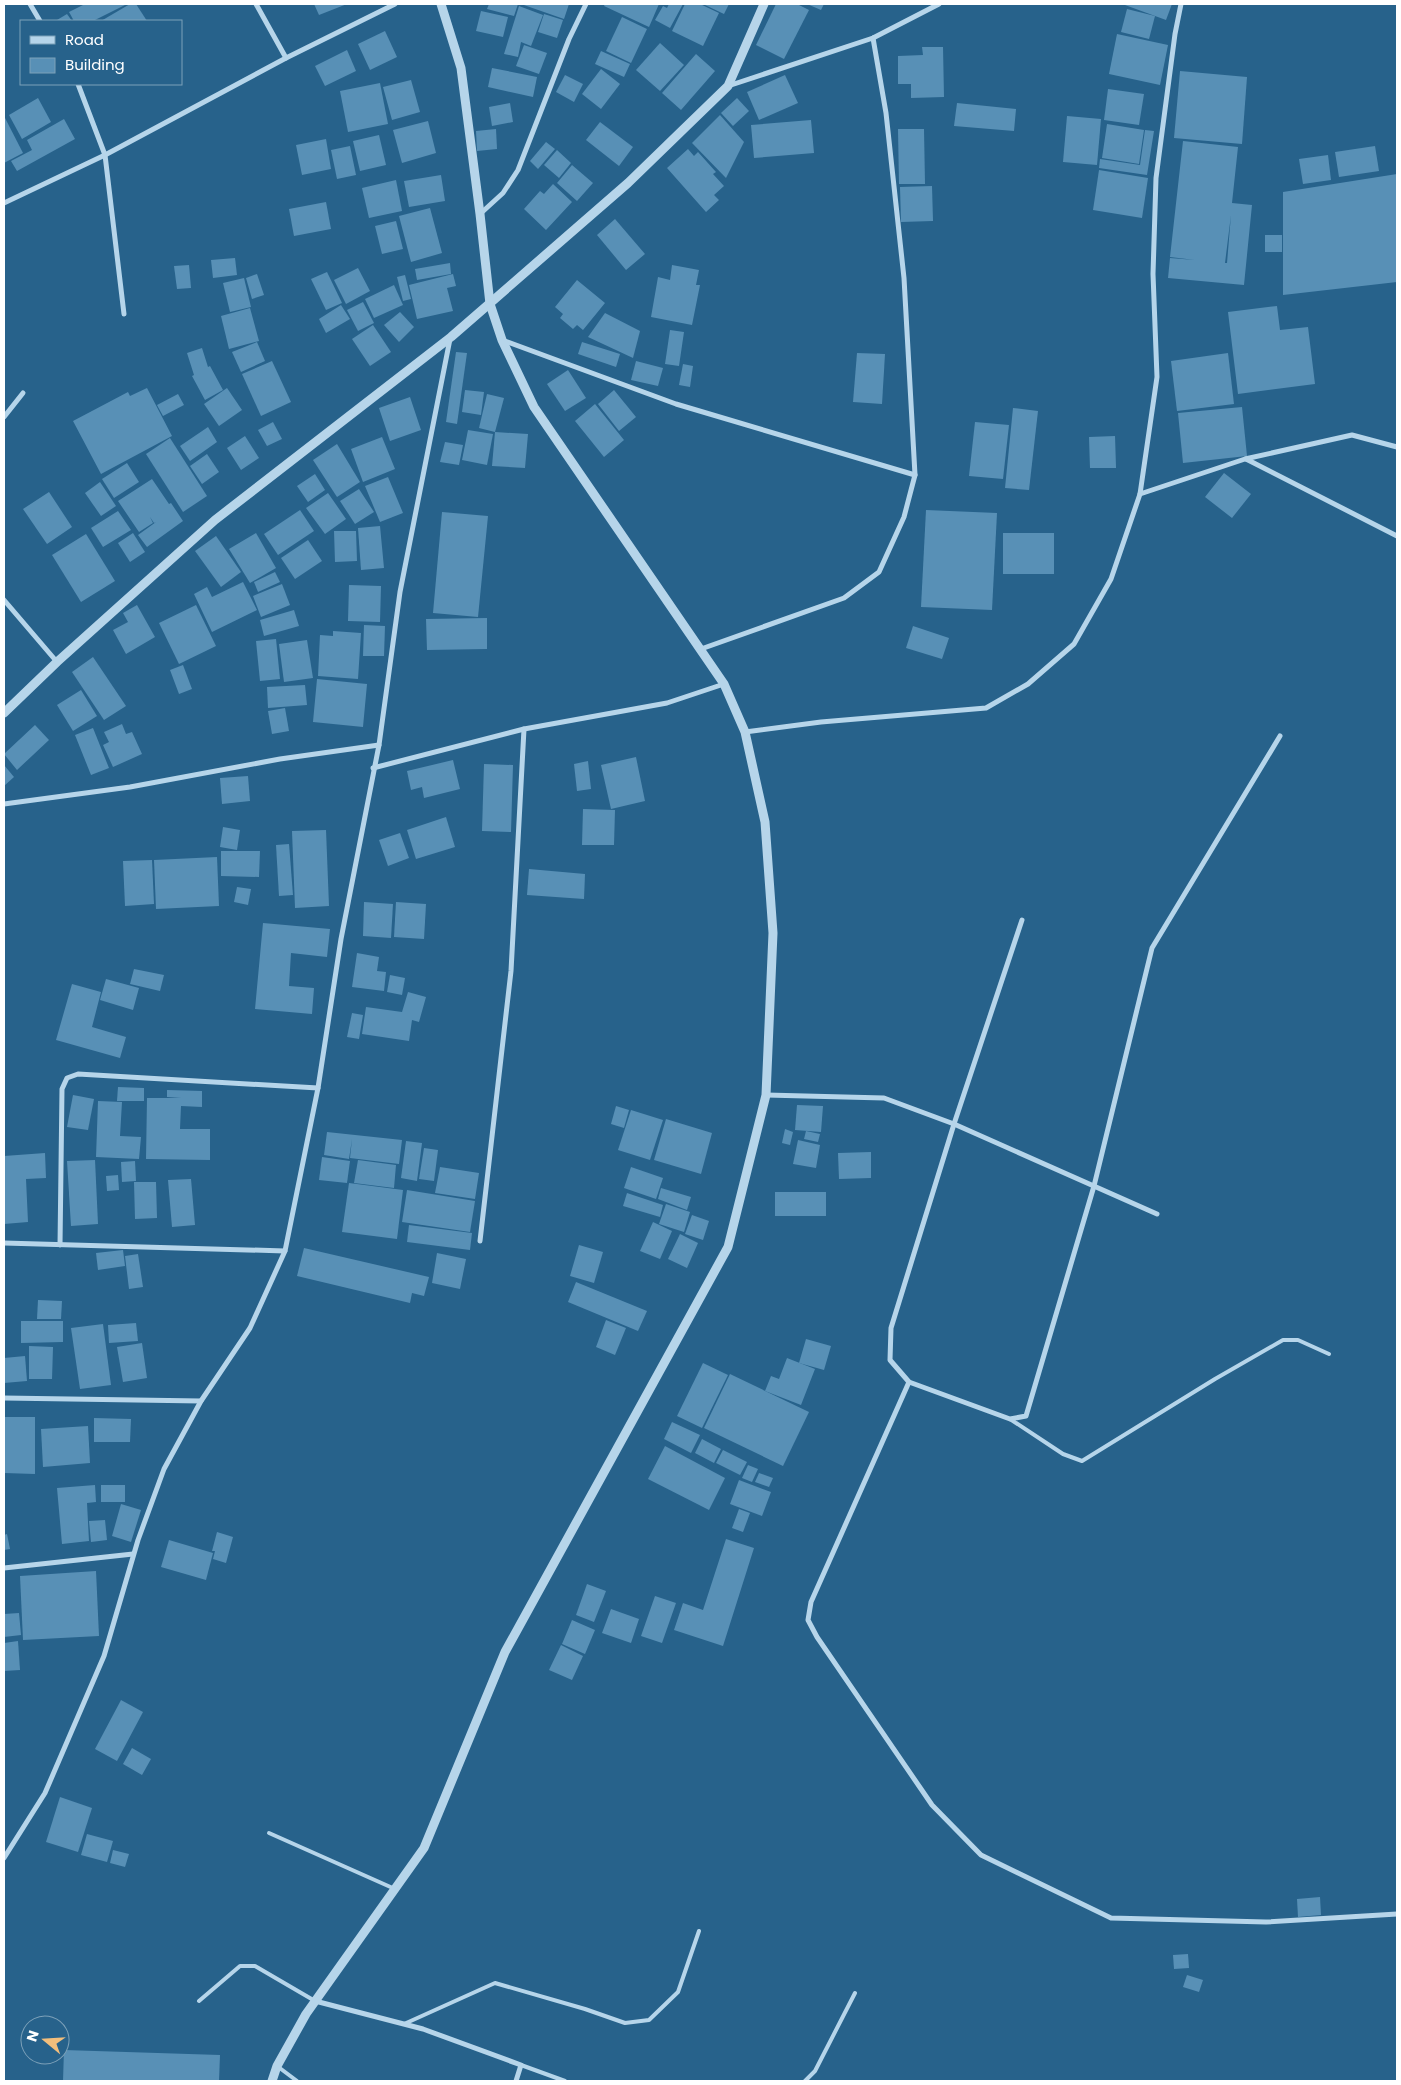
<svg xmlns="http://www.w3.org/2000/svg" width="1401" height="2085" viewBox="0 0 1401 2085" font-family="Poppins,sans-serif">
<rect width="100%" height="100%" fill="#27628b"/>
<g fill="#5890b6" fill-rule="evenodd">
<polygon points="85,4 127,4 93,21 74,21 69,12"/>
<polygon points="130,4 136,4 147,21 101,21"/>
<polygon points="314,4 347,4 319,15"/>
<polygon points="489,4 518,4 514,16 487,9"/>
<polygon points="521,4 569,4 564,19"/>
<polygon points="605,4 659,4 649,27 604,6"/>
<polygon points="669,4 683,4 670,28 655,20 663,6 667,8"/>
<polygon points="685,4 700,4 719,13 703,46 672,31"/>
<polygon points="703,4 729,4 724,14"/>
<polygon points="776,4 797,4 809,10 784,59 756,45"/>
<polygon points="807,4 824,4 821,10"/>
<polygon points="1125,4 1172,4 1166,20 1125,5"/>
<polygon points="519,6 543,15 531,46 521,42 518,57 504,54"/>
<polygon points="1127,9 1155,16 1149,39 1121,32"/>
<polygon points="481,11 508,17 503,37 476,31"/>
<polygon points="67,14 72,21 57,21 57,20"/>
<polygon points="544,14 563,20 557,38 538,32"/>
<polygon points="622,17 647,29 631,63 606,51"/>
<polygon points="385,31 397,57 370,70 358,44"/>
<polygon points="1117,34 1168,45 1160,85 1109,74"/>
<polygon points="660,43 684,65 660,91 636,70"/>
<polygon points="524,45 547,53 539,74 516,66"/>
<polygon points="922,47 943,47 944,97 911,98 911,84 898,84 898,56 923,55"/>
<polygon points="347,50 356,71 325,86 315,66"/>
<polygon points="601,51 630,64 624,77 595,64"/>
<polygon points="696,54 715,71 681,110 662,93"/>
<polygon points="492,68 537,77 533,97 488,87"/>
<polygon points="601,69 620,84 601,109 582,94"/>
<polygon points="1180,71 1247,77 1242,144 1174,138"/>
<polygon points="565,75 583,84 574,102 556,92"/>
<polygon points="785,75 798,103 759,120 747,92"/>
<polygon points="411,80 420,112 392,120 383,87"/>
<polygon points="380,83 388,124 348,132 340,91"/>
<polygon points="1108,89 1144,94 1139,125 1104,120"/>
<polygon points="38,98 51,122 22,139 9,115"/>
<polygon points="737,98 749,111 733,126 721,113"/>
<polygon points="510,103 513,122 492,126 489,107"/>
<polygon points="957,103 1016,109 1014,131 954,126"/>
<polygon points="720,115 744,142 726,178 692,143"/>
<polygon points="4,116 23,153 4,163"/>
<polygon points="1067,116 1101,119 1097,165 1063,162"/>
<polygon points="64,119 75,139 17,171 11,161 32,150 27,140"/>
<polygon points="811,120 814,153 754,158 751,125"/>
<polygon points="428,121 436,153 402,163 393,130"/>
<polygon points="600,122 633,147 619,166 586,140"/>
<polygon points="1107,124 1144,130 1139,164 1102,158"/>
<polygon points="496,129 497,149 477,151 476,131"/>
<polygon points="898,129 924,129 925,184 899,184"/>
<polygon points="1145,130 1154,131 1147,175 1099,168 1100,159 1140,165"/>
<polygon points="379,135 386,165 360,171 353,141"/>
<polygon points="326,139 331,169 302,175 296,145"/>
<path d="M 1183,141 L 1238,147 L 1232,203 L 1252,205 L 1244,285 L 1168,278 L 1170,258 L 1195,260 L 1170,257 ZM 1231,215 L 1227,263 L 1225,263 Z"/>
<polygon points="546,142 555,149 538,169 530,161"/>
<polygon points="350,146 356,175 337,179 331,150"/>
<polygon points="1375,146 1379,171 1339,177 1335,152"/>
<polygon points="688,149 694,156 698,152 716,172 713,174 724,186 714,195 719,200 706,212 667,168"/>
<polygon points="557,150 571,163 559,178 544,165"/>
<polygon points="1328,155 1331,180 1303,184 1299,159"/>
<polygon points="572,165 593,183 577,201 557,183"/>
<polygon points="1099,170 1148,178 1142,218 1093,210"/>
<polygon points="1397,174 1397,282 1283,295 1283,192"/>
<polygon points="441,175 445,201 409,207 404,181"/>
<polygon points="396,180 402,211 369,218 362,188"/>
<polygon points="553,184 572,202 546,230 524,209 540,191 544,194"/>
<polygon points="932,186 933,221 901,222 900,187"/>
<polygon points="326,202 331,229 294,236 289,209"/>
<polygon points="430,208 442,253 411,262 399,216"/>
<polygon points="615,219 645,254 626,270 597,235"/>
<polygon points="396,221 403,249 382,254 375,226"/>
<rect x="1265" y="235" width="17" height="17"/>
<polygon points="235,258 237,275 213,278 211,260"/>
<polygon points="450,263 451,274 417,280 415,269"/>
<polygon points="189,265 191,288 177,289 174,266"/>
<polygon points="672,265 699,270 696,285 700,285 692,325 651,317 658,277 670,280"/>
<polygon points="358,268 370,291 346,304 334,280"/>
<polygon points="327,272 342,303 326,310 311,279"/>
<polygon points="257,274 264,295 252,299 246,278"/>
<polygon points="453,274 456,286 447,288 453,311 417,319 409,285"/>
<polygon points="405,275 411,299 403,301 397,277"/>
<polygon points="244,278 251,307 230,312 223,283"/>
<polygon points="577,280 605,303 583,330 577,325 573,329 560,318 563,314 555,307"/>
<polygon points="394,285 403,305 374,318 365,299"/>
<polygon points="363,302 374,323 358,331 347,310"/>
<polygon points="341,305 350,319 326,333 319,319"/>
<polygon points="1277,306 1280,330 1308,327 1315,384 1238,394 1228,312"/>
<polygon points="250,308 259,341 229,349 221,316"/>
<polygon points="400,312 414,327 399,342 384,325"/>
<polygon points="605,313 640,331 633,358 588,337"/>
<polygon points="373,325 391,352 370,366 352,339"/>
<polygon points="670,330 684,332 679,366 665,364"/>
<polygon points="257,342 265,361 241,372 232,352"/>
<polygon points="582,342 620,354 616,367 578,354"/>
<polygon points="202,348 208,367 210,366 223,390 205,400 192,376 194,375 187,353"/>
<polygon points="456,352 467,353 457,424 446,422"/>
<polygon points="857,353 885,354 882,404 853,402"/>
<polygon points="1228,353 1234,404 1177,411 1171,361"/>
<polygon points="272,361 291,402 261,416 242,374"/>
<polygon points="636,361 663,368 658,386 631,380"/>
<polygon points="683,364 693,366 690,387 679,385"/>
<polygon points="568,370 586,398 565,411 547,384"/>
<polygon points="147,388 172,436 101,474 73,421 128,392 130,396"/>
<polygon points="227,388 242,410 219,426 204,404"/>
<polygon points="465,390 484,392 481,415 462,412"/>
<polygon points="614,390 636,417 619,431 598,404"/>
<polygon points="178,394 184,405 163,416 157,405"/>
<polygon points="487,394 504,398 495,432 479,428"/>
<polygon points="410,397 421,430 390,441 379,408"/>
<polygon points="595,404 624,440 604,457 575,421"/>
<polygon points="1242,407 1247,456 1183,463 1178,413"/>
<polygon points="1013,408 1038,411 1029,490 1005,488"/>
<polygon points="273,422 282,439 267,446 258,430"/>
<polygon points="975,422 1009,425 1003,479 969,476"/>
<polygon points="208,427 217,442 190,461 180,446"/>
<polygon points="468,430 493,434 487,465 462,460"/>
<polygon points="495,432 528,434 525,468 492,466"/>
<polygon points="245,436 259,458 241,470 227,448"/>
<polygon points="1115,436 1116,468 1090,468 1089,437"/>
<polygon points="382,437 395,469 363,482 351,449"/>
<polygon points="170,438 207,496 183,512 146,454"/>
<polygon points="445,442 463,445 459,465 440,462"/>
<polygon points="337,444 360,482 337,497 313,460"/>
<polygon points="207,454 219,472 202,484 190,466"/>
<polygon points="127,463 139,482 114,498 102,479"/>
<polygon points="1224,473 1251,494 1232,518 1205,497"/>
<polygon points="315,474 325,490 308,502 297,486"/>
<polygon points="388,477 403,513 380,522 365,486"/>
<polygon points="152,479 169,504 171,503 183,521 147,547 138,535 156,522 154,523 150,517 153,523 139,532 118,501"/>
<polygon points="100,482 116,506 101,516 85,493"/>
<polygon points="359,489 374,512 355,524 340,501"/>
<polygon points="49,492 72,527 47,544 23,509"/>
<polygon points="328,493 346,519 325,534 306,508"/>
<polygon points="300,510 314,531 278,555 264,534"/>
<polygon points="926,510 997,513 992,610 921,607"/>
<polygon points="118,511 131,530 103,547 91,528"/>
<polygon points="442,512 488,516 478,617 433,613"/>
<polygon points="380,526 384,568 361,570 358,528"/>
<polygon points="334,531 356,531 357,561 335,562"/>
<polygon points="133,533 145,552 130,562 118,543"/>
<polygon points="256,533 276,568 250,583 229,549"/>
<rect x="1003" y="533" width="51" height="41"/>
<polygon points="86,534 115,581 81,602 52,555"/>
<polygon points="216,536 241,572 221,587 195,551"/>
<polygon points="308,540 322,561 295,579 281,558"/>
<polygon points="275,572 280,582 258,592 254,582"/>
<polygon points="243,582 257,610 212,632 194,594 207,587 212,597"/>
<polygon points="282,584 290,605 261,617 253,596"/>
<polygon points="349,585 381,586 380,622 348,621"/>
<polygon points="137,605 155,637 126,654 113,630 128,622 123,613"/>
<polygon points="196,605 216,646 179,664 159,623"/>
<polygon points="294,610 299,626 264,636 260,620"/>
<polygon points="487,618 487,649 427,650 426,619"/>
<polygon points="364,625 385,626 384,656 363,656"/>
<polygon points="913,626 949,638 942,659 906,648"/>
<polygon points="333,631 361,633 358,679 318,676 320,635 333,636"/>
<polygon points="276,639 280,679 260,681 256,641"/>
<polygon points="307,640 313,678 284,682 279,644"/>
<polygon points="93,657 126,706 104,720 72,672"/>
<polygon points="183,665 192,689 179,694 170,670"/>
<polygon points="317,679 367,684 363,727 313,722"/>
<polygon points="305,685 307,705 268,708 267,687"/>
<polygon points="81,690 97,716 73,731 57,705"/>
<polygon points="285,708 289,731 272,734 268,711"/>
<polygon points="122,724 126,734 132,732 142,754 113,767 103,745 109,742 104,732"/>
<polygon points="35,725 49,740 17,770 4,754"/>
<polygon points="93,728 109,768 91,775 75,735"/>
<polygon points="636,757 645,801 611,809 601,765"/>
<polygon points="453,760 460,789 424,798 422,787 411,790 407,771"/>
<polygon points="588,761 591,789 577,791 574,764"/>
<polygon points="484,764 513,765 511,832 482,831"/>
<polygon points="4,765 14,777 4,786"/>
<polygon points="248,776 250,801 222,804 220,778"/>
<polygon points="583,809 615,810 614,845 582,845"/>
<polygon points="446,817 455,847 416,859 407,830"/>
<polygon points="223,827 240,830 237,850 220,847"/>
<polygon points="326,830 329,906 295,908 292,831"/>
<polygon points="400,833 409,858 388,866 379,840"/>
<polygon points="289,844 293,895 279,896 276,845"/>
<polygon points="221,851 260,851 259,877 221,876"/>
<polygon points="217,857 219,906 156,909 154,860"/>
<polygon points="152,860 154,904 125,906 123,861"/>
<polygon points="529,869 585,874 584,899 527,895"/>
<polygon points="237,887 251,889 248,905 234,902"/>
<polygon points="364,902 393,904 391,938 363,936"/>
<polygon points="396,902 426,904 424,939 394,937"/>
<polygon points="263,923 330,929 327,957 291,953 289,986 314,988 312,1014 255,1009"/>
<polygon points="357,953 379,957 377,971 386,972 384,991 352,987"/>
<polygon points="134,969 164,975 160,991 130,984"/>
<polygon points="390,975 405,978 402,995 387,992"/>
<polygon points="106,979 139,988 133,1010 100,1000"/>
<polygon points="72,984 101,992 92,1027 126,1037 120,1058 56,1040"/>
<polygon points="408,992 426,997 419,1022 412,1020 409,1041 362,1034 366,1007 402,1012"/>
<polygon points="352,1013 363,1015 359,1039 347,1037"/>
<polygon points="118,1087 144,1088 144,1101 117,1101"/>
<polygon points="167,1090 202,1091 202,1107 181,1106 180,1129 210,1129 210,1160 146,1159 147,1098 181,1098 167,1097"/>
<polygon points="73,1095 94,1099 88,1130 67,1127"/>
<polygon points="98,1101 122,1102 120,1136 141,1137 139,1159 96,1157"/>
<polygon points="797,1105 823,1106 821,1132 795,1130"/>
<polygon points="616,1106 629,1110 624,1128 611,1124"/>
<polygon points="631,1110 663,1120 650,1160 618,1150"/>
<polygon points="666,1119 712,1133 701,1174 654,1160"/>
<polygon points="785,1129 793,1132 790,1145 782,1143"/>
<polygon points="806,1131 820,1134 818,1142 804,1139"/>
<polygon points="327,1132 402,1140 399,1164 350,1158 352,1139 349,1159 324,1155"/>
<polygon points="798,1140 820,1145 816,1168 793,1164"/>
<polygon points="406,1141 422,1143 417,1181 401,1178"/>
<polygon points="424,1148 438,1150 434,1181 419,1179"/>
<polygon points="871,1152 871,1178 839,1179 838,1153"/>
<polygon points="45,1153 46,1178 26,1179 28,1222 4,1224 4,1156"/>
<polygon points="322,1157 350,1161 347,1183 319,1180"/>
<polygon points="95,1160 98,1224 71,1226 67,1161"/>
<polygon points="358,1160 396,1165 394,1188 354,1183"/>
<polygon points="135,1161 136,1181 122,1182 121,1162"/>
<polygon points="440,1167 479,1173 475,1199 435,1193"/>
<polygon points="631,1167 663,1178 656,1199 624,1188"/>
<polygon points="118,1175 119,1190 107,1191 106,1176"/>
<polygon points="191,1179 195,1225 172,1227 168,1180"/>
<polygon points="134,1182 156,1182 157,1218 135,1219"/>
<polygon points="349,1183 403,1190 397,1239 342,1232"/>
<polygon points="661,1188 691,1197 687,1210 658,1199"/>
<polygon points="407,1190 475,1201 470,1232 402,1222"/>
<rect x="775" y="1192" width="51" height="24"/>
<polygon points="627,1193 663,1205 660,1217 623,1206"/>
<polygon points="666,1204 690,1212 684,1232 659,1224"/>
<polygon points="692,1215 709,1221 703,1240 685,1234"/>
<polygon points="653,1222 672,1231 660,1259 640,1251"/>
<polygon points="409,1225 472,1233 470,1250 407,1242"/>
<polygon points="680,1234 698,1243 687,1268 668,1259"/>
<polygon points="579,1245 603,1252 594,1283 570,1276"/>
<polygon points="304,1248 429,1277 424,1296 412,1293 410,1303 297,1276"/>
<polygon points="123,1250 125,1266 98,1270 96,1253"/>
<polygon points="437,1253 466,1259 460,1289 432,1283"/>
<polygon points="138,1254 143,1287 129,1289 125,1256"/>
<polygon points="576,1282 647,1311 638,1331 568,1302"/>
<polygon points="38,1300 62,1301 61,1319 37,1319"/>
<polygon points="606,1320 626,1328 615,1355 596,1347"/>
<polygon points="21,1321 63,1321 63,1342 21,1343"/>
<polygon points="136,1323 138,1341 109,1343 108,1325"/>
<polygon points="103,1324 111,1385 80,1389 71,1328"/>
<polygon points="806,1339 831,1346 824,1370 799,1363"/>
<polygon points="142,1343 147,1378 123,1382 117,1347"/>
<polygon points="29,1346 53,1347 52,1379 29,1379"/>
<polygon points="25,1356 27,1381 4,1383 4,1358"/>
<polygon points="787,1358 815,1369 801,1405 765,1391 771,1376 779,1379"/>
<polygon points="703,1363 728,1375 702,1428 677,1416"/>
<polygon points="730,1374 809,1412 783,1466 704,1428"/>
<polygon points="4,1417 35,1417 35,1474 4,1473"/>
<polygon points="94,1418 131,1419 130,1442 94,1442"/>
<polygon points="672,1422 700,1435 691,1453 664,1439"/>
<polygon points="88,1426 90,1463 43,1467 41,1429"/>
<polygon points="702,1439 721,1449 714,1463 695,1453"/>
<polygon points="665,1446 725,1478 709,1510 648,1479"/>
<polygon points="723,1450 747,1462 740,1475 716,1463"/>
<polygon points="748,1465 758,1469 752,1482 742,1478"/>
<polygon points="759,1473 773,1478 769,1487 755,1482"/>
<polygon points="739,1480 771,1492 762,1516 730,1504"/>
<polygon points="95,1485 96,1502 87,1503 89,1541 62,1544 57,1488"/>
<rect x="101" y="1485" width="24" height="17"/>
<polygon points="121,1504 141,1510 131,1542 112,1536"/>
<polygon points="739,1509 750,1513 743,1532 732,1528"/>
<polygon points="105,1520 107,1540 91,1542 89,1521"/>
<polygon points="217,1532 233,1537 226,1563 213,1559 215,1551 212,1551"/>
<polygon points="7,1534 10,1549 4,1550 4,1535"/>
<polygon points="726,1539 754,1548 723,1646 674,1630 683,1603 703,1610"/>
<polygon points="169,1540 213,1553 206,1580 161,1567"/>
<polygon points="96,1571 99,1636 23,1640 20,1576"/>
<polygon points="587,1584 606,1591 594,1622 576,1615"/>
<polygon points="655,1596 676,1603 662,1643 641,1636"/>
<polygon points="611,1609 639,1619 631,1643 602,1633"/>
<polygon points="19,1613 21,1635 4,1637 4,1614"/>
<polygon points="572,1620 595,1630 585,1654 562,1644"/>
<polygon points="18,1641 20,1670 4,1671 4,1643"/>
<polygon points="561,1645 583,1656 572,1680 549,1670"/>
<polygon points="121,1700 143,1712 117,1761 95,1749"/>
<polygon points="132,1748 151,1759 142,1775 123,1764"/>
<polygon points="60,1797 92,1808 78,1852 46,1842"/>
<polygon points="87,1834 113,1841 107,1862 81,1855"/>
<polygon points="113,1850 129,1854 125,1867 110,1863"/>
<polygon points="1320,1897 1321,1915 1298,1917 1297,1899"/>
<polygon points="1188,1954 1189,1968 1174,1969 1173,1955"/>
<polygon points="1187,1975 1203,1980 1199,1992 1183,1987"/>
<polygon points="64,2050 220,2055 219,2081 63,2081"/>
</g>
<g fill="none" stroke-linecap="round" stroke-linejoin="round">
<g stroke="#b6d5ea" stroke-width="4">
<polyline points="1010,1419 1063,1454 1082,1461 1215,1379 1283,1340 1298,1340 1329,1354"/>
<polyline points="269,1833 395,1889"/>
<polyline points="199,2001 240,1966 255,1966 315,2001"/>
<polyline points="404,2024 495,1983 585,2009 625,2023 649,2020 678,1992 699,1931"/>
<polyline points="521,2065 565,2081"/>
<polyline points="277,2066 297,2081"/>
<polyline points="805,2081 815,2071 855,1993"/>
</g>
<g stroke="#b6d5ea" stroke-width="5">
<polyline points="30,4 40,21"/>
<polyline points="256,4 286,58"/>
<polyline points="78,84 105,155 124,314"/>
<polyline points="728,86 873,38 939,4"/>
<polyline points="4,203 105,155 286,58 395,4"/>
<polyline points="480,214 503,193 518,170 569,39 586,4"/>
<polyline points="502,340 676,404 915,475"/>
<polyline points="4,417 23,393"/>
<polyline points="1246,459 1397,536"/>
<polyline points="1140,494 1245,459 1352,435 1397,447"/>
<polyline points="4,600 57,662"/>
<polyline points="701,649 844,598 879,572 904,517 915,475 904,278 886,113 873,38"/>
<polyline points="745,732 821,722 986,708 1028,684 1074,644 1111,579 1140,494 1157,377 1153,274 1156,178 1175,34 1181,4"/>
<polyline points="373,768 524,729 667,703 724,684"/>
<polyline points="4,804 130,787 280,759 379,745"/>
<polyline points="1022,920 954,1124 891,1328 890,1360 909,1382 811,1602 808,1620 817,1637 932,1805 981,1855 1111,1918 1266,1922 1397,1914"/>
<polyline points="766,1095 884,1098 954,1124 1157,1214"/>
<polyline points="480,1241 511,971 524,729"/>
<polyline points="4,1243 285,1251"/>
<polyline points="60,1245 62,1089 67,1078 78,1074 318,1088"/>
<polyline points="909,1382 1010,1419 1026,1416 1094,1186 1152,948 1280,736"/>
<polyline points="4,1398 201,1401"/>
<polyline points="4,1568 133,1554"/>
<polyline points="4,1858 45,1793 104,1656 138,1540 164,1469 201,1401 250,1328 285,1251 318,1088 341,939 379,745 400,592 450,339"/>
<polyline points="315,2001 423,2029 521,2065 516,2081"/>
</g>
<g stroke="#b6d5ea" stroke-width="9">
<polyline points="4,713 57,662 215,520 451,337 628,183 728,86 764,4"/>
<polyline points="272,2081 277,2066 306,2014 424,1848 505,1652 728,1247 766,1095 773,933 765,822 745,732 724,684 534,407 502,340 490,304 480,214 461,68 441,4"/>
</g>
</g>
<rect width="1401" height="2085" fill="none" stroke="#ffffff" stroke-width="10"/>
<rect x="20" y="20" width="162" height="65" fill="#27628b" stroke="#7da1b9"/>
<rect x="30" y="36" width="25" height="8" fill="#b6d5ea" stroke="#7da1b9"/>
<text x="65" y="45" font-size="15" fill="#ffffff">Road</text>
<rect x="30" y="58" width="25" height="15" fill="#5890b6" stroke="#7da1b9"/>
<text x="65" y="70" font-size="15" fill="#ffffff">Building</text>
<g transform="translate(45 2040) rotate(288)"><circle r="24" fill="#27628b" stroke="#7da1b9"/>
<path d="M0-4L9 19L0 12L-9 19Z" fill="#f2be7c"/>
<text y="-8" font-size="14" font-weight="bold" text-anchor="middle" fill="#ffffff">N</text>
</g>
</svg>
